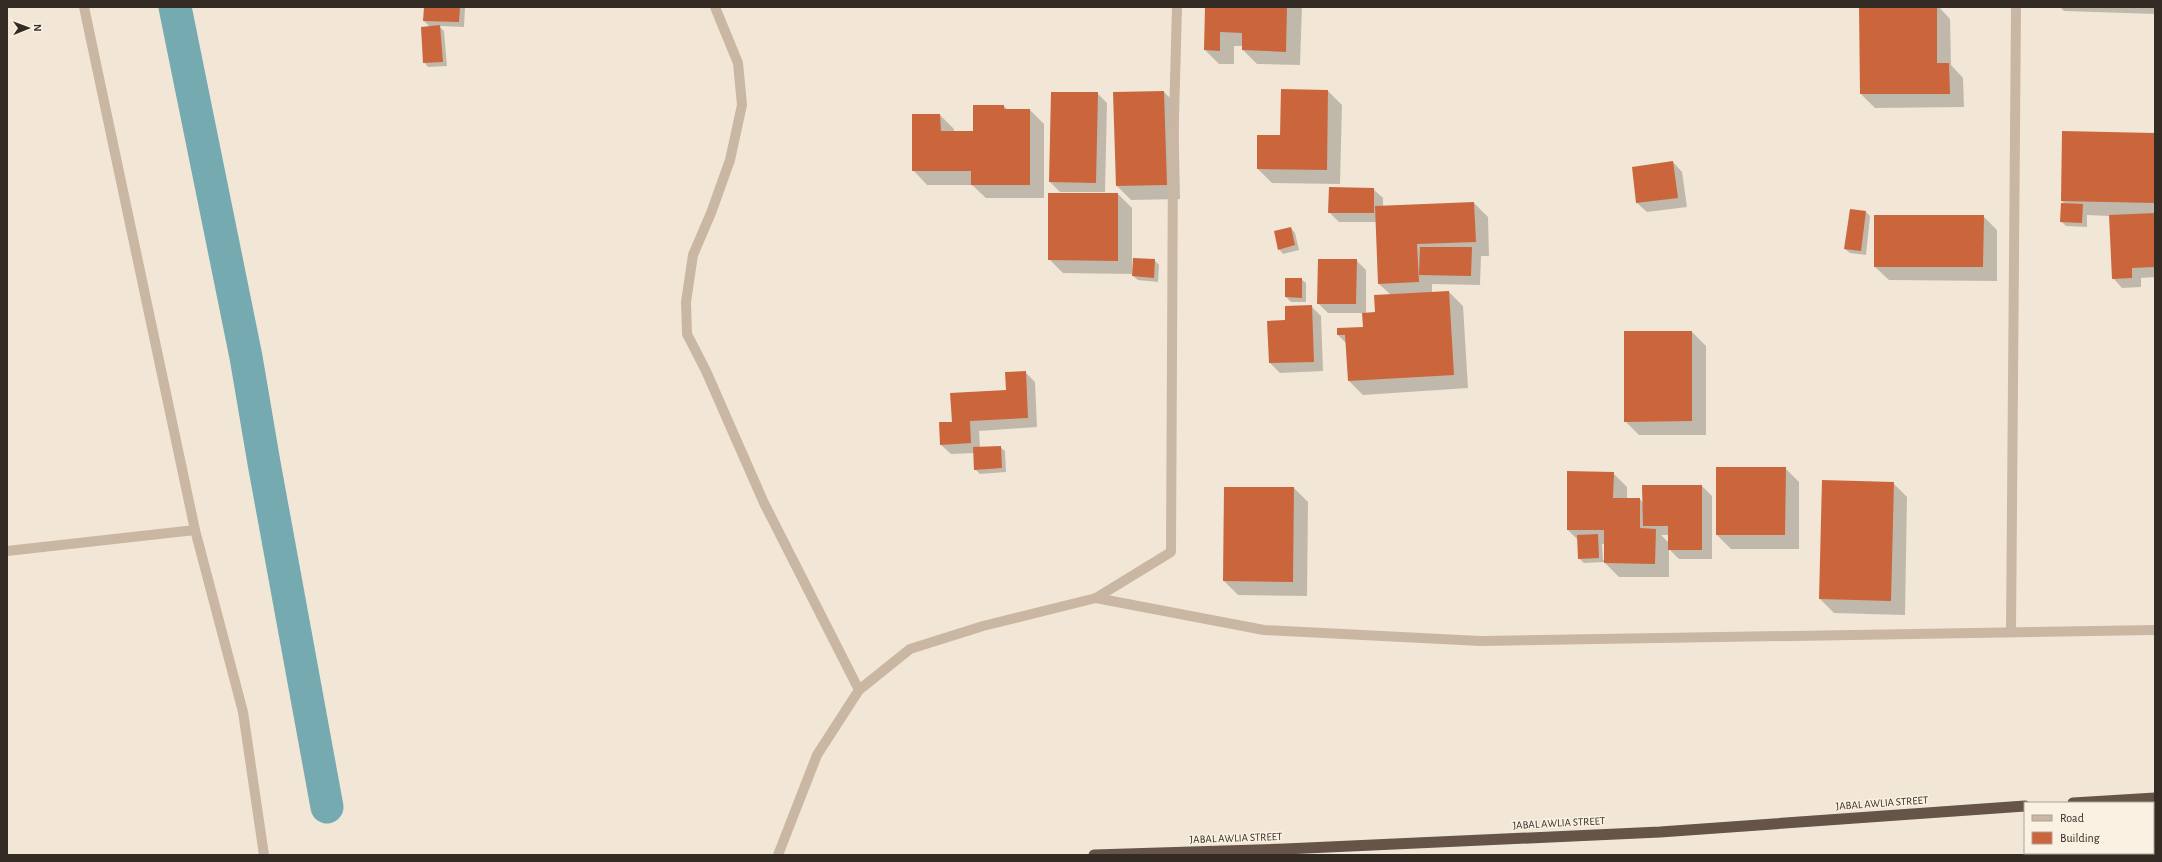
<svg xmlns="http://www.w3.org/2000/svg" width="2162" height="862" viewBox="0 0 2162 862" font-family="'Alegreya Sans',sans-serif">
<rect width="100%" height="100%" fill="#f2e7d7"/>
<g fill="#0003" fill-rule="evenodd">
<polygon points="425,7 465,8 464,27 439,26 444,31 447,66 428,67 424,62 430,27 424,21"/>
<polygon points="1206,7 1302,7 1300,65 1257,64 1243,50 1243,46 1234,46 1234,64 1219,64 1205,50"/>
<polygon points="1860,7 1939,7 1950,19 1951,65 1963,78 1964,107 1875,108 1861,94"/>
<polygon points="2060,7 2155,7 2155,14 2064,11"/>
<polygon points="1282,90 1328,91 1342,105 1340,184 1272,183 1258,169 1281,136"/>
<polygon points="1164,92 1178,106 1180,199 1131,200 1117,186"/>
<polygon points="1097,93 1107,103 1105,192 1060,192 1050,182"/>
<polygon points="1004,106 1008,110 1030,110 1044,124 1044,198 986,198 972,185 927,185 913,170 940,115 954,129 954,132 974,132"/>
<polygon points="2155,134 2155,277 2141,278 2141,287 2122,288 2113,278 2110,216 2087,215 2087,227 2066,226 2061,221 2065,204 2062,201"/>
<polygon points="1673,162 1682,172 1687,207 1647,212 1637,203"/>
<polygon points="1373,189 1383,198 1383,207 1474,203 1488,217 1489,256 1481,256 1480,285 1432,284 1432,293 1449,292 1463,306 1468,388 1363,395 1349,381 1346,343 1338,335 1364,328 1363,313 1328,313 1318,303 1356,260 1366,270 1366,314 1376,313 1391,295 1379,284 1377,222 1339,222 1329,212"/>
<polygon points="1118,194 1132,208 1132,274 1063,273 1049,259"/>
<polygon points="1866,212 1870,216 1866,255 1850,253 1845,249"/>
<polygon points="1983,216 1997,230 1997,281 1889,280 1874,266"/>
<polygon points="1291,228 1295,233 1299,250 1283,254 1279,249"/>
<polygon points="1154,260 1159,265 1158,282 1138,280 1133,276"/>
<polygon points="1301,279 1306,283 1306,302 1291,302 1286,297"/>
<polygon points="1311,306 1321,316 1323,371 1280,373 1270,363 1268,322 1286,321"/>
<polygon points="1692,332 1706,346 1706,435 1639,435 1625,421"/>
<polygon points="1025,372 1035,382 1037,427 979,431 980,448 1000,447 1005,451 1006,472 980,474 975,469 974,453 951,454 941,445 953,422 1007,391"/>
<polygon points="1785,468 1799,482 1799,549 1731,549 1717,535"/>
<path d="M 1613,473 L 1627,487 L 1627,499 L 1640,499 L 1643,503 L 1702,486 L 1712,496 L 1712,559 L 1679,559 L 1669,549 L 1669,577 L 1619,577 L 1604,562 L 1584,563 L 1579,558 L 1578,540 L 1568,530 ZM 1661,535 L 1669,535 L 1669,543 ZM 1602,544 L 1605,544 L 1605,560 L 1603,560 Z"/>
<polygon points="1893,483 1907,497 1905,615 1834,613 1820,599"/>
<polygon points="1225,488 1294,488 1308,502 1307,596 1238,595 1224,581"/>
</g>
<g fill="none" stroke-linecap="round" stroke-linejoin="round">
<polyline stroke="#75aab0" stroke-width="33" points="175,7 246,357 264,463 327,807"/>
</g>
<g fill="#cb663c">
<polygon points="424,7 460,7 459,22 423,21"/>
<polygon points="1205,7 1287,7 1286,52 1242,50 1242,33 1220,32 1220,51 1204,50"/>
<polygon points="1859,7 1937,7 1937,63 1949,63 1950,94 1860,94"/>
<polygon points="440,25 443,62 423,63 421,27"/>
<polygon points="1281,89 1328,90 1327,170 1257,169 1257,135 1280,135"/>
<polygon points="1164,91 1167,185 1116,186 1113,92"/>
<polygon points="1051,92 1098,92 1096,183 1049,182"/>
<polygon points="973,105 1004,105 1004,109 1030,109 1030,185 971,185 971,171 912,171 912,114 940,114 941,131 973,131"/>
<polygon points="2062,131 2155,133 2155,203 2061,201"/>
<polygon points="1673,161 1678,198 1636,203 1632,167"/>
<polygon points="1329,187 1374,188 1374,213 1328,213"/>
<polygon points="1048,193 1118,193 1118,261 1048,260"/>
<polygon points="1474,202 1476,242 1417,244 1419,282 1378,284 1375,206"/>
<polygon points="2061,203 2083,204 2082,223 2060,222"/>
<polygon points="1850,209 1866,211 1861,251 1844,249"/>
<polygon points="2155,213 2155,267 2132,268 2132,278 2112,279 2109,215"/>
<polygon points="1874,215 1984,215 1983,267 1874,267"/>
<polygon points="1291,227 1295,245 1278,250 1274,231"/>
<polygon points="1420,247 1472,247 1471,276 1419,275"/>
<polygon points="1133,258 1155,259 1154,278 1132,276"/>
<polygon points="1318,259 1357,259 1356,304 1317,304"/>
<polygon points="1285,278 1302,278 1302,298 1285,297"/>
<polygon points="1449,291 1454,375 1348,381 1345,335 1337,335 1337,328 1363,327 1362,313 1375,312 1374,295"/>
<polygon points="1312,305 1314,362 1269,363 1267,321 1285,320 1285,306"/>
<polygon points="1624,331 1692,331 1692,421 1624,422"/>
<polygon points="1026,371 1028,418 970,421 971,443 940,445 939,422 952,422 950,393 1006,390 1005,372"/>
<polygon points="1001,446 1002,468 974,470 973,447"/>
<polygon points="1716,467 1786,467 1785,535 1716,535"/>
<polygon points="1567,471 1614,472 1613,498 1640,498 1640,528 1656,529 1655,564 1604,563 1604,530 1567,530"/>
<polygon points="1822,480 1894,482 1891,601 1819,599"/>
<polygon points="1642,485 1702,485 1702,550 1668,550 1668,526 1643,526"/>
<polygon points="1224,487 1294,487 1293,582 1223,581"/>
<polygon points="1598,534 1599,558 1578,559 1577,535"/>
</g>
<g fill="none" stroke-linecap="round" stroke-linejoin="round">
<g stroke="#cab7a3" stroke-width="10">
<polyline points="84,7 195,530 243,712 264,855"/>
<polyline points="715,7 738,63 742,105 730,160 711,213 693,255 686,302 687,334 706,371 764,503 859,690"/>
<polyline points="7,551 195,530"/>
<polyline points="1096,598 1264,630 1480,641 2155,630"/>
<polyline points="2011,632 2016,7"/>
<polyline points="778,855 817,755 859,690 910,649 983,626 1096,598 1171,552 1173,155 1177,7"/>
</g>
<g stroke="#665448" stroke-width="11">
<polyline points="2073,803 2155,798"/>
<polyline points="1094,855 1285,849 1660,832 2025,806"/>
</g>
</g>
<g text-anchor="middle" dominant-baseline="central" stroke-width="3" stroke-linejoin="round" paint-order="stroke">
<g font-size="11" fill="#352b25" stroke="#faf1e3">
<text transform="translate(1882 803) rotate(-4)">JABAL AWLIA STREET</text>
<text transform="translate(1559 823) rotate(-3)">JABAL AWLIA STREET</text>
<text transform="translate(1236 838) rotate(-2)">JABAL AWLIA STREET</text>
</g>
</g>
<rect width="2162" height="862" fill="none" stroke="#352b25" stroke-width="16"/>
<rect x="2024" y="802" width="130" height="52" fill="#faf1e3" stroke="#aba297"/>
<rect x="2032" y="815" width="20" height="6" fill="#cab7a3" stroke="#aba297"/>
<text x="2060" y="822" font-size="12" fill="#352b25">Road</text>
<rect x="2032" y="832" width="20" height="12" fill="#cb663c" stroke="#aba297"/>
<text x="2060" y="842" font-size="12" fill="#352b25">Building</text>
<g transform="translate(28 28) rotate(89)" stroke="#faf1e3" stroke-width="3" paint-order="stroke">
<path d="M0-3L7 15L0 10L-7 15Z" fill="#352b25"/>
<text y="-6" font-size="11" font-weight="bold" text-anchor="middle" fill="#352b25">N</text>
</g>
</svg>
